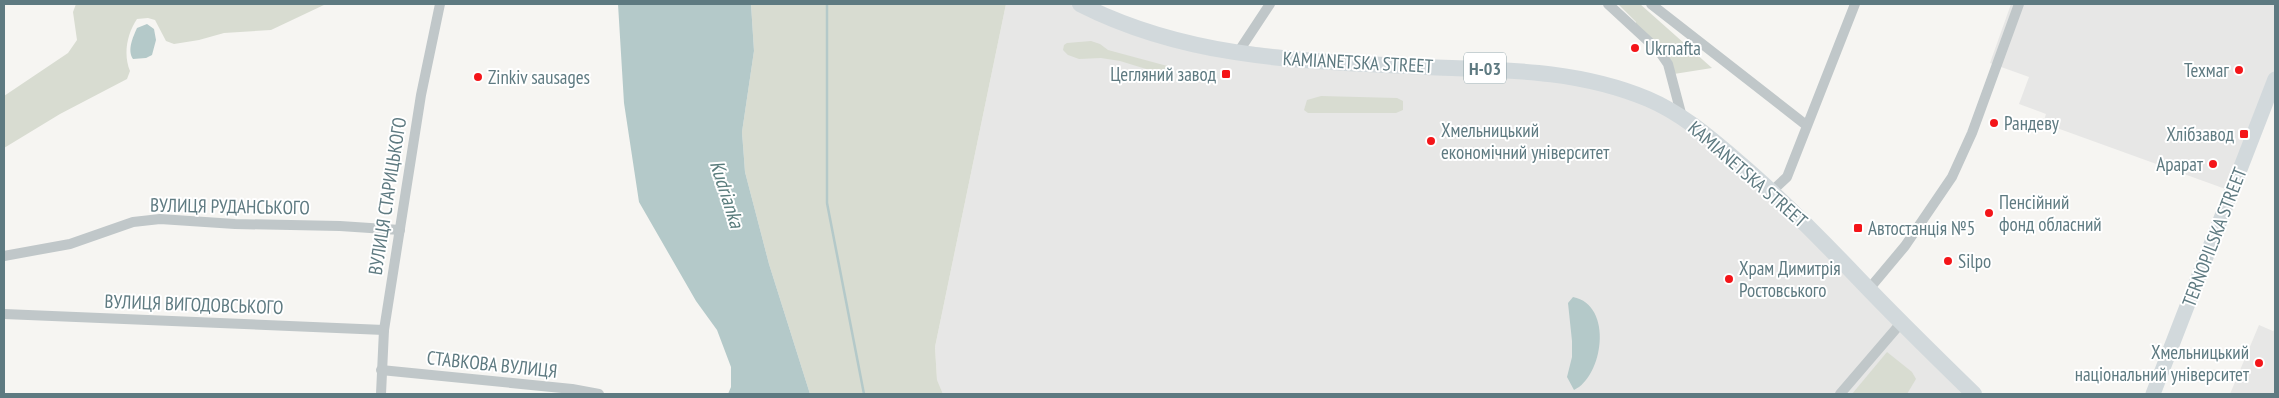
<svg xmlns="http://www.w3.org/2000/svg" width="2279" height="398" viewBox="0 0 2279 398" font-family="'PT Sans Narrow',sans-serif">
<rect width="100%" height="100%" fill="#f6f5f2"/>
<g fill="#e7e7e6">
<polygon points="1006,4 1070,4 1137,34 1587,83 1648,104 1679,121 1769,194 1964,394 943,394 937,381 935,347"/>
<polygon points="2011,4 2275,4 2275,79 2231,191 2043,123 2046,114 2019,104 2029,77 1990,63"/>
<polygon points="2259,325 2273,331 2275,329 2275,394 2230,394"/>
</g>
<g fill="#d8dcd1">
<path d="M 76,4 L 326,4 L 271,30 L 224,33 L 199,40 L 174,44 L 166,41 L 155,20 L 148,18 L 137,19 C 127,34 123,54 130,71 L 127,79 L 60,114 L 4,148 L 4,96 L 68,53 L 77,40 L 73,12 Z"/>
<polygon points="751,4 1006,4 935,347 937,380 943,394 810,394 769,264 745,172 742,132 754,51"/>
<polygon points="1618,4 1640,4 1712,68 1674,74 1636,27 1636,22"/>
<polygon points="1091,41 1100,44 1108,50 1171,67 1173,75 1169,76 1120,61 1101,58 1079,59 1068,55 1063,50 1064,45 1067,43"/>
<polygon points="1321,96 1397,98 1403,101 1403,110 1396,113 1308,113 1304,110 1307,100"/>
<polygon points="1887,352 1912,372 1916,379 1907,394 1852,394"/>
</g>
<g fill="#b4c9c9">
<polygon points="618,4 751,4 754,51 742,132 745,172 769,264 810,394 728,394 731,387 731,367 717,330 696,301 639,202 624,103"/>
<path d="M 147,24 L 154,29 L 156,40 L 152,55 L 146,58 L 133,59 C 127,50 133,37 137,28 Z"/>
<path d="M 1573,297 C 1614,305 1603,377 1574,390 L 1567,377 L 1572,357 L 1572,341 L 1568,303 Z"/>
</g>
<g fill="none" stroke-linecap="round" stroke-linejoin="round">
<polyline stroke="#b4c9c9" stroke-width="2.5" points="827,4 827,203 864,394"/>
<g stroke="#c0c7c9" stroke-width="10">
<polyline points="1608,4 1659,51 1668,64 1682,117"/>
<polyline points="1651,4 1806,125"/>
<polyline points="1237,54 1270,4"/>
<polyline points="1772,191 1787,177 1855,4"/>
<polyline points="4,256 70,244 133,222 160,219 235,224 340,226 400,230"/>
<polyline points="1869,289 1905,246 1952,177 1972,133 2019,4"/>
<polyline points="4,314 384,330"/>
<polyline points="381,370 572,389 599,394"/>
<polyline points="381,394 384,330 421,95 440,4"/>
<polyline points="1840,394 1901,323"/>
</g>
<polyline stroke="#d2d9dc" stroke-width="15" points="2153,394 2275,79"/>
<path stroke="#d2d9dc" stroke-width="16" d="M 1080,4 C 1190,60 1306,61 1426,67 C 1501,70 1577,69 1648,99 C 1681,113 1709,137 1736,160 C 1780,197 1819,237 1858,278 C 1896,318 1935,356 1974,394"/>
</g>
<g fill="#f41519" stroke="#fff" stroke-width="2">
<circle cx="1635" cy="48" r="5"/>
<circle cx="2239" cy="70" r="5"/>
<rect x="1221" y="69" width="10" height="10" rx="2.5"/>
<circle cx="478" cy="77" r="5"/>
<circle cx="1994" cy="123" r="5"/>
<rect x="2239" y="129" width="10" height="10" rx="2.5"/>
<circle cx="1431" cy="141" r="5"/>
<circle cx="2213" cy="164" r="5"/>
<circle cx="1989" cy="213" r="5"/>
<rect x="1853" y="223" width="10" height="10" rx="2.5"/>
<circle cx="1948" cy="261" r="5"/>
<circle cx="1729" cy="279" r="5"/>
<circle cx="2259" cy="363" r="5"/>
</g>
<g text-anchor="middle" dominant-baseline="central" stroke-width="4" stroke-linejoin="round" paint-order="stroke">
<rect fill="#fff" stroke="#8ea2a7" stroke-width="1" x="1464" y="52.5" width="42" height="31" rx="4"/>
<g font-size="18" font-weight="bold" fill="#5e7a81">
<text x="1485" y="68">Н-03</text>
</g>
<g font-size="19" fill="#5e7a81" stroke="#fff" text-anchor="start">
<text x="1645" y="48">Ukrnafta</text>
<text x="2229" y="70" text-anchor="end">Техмаг</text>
<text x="1216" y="74" text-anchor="end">Цегляний завод</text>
<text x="488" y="77">Zinkiv sausages</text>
<text x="2004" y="123">Рандеву</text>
<text x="1441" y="130">Хмельницький<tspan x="1441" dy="22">економічний університет</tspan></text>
<text x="2234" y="134" text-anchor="end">Хлібзавод</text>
<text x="2203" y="164" text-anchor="end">Арарат</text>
<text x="1999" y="202">Пенсійний<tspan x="1999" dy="22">фонд обласний</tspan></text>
<text x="1868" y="228">Автостанція №5</text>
<text x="1958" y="261">Silpo</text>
<text x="1739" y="268">Храм Димитрія<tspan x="1739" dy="22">Ростовського</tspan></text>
<text x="2249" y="352" text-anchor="end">Хмельницький<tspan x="2249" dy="22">національний університет</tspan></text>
</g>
<g font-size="19" fill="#5e7a81" stroke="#fff">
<text transform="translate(1358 62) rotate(3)">KAMIANETSKA STREET</text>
<text transform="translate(1748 174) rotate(41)">KAMIANETSKA STREET</text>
<text transform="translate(387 196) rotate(-81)">ВУЛИЦЯ СТАРИЦЬКОГО</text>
<text transform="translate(230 206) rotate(1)">ВУЛИЦЯ РУДАНСЬКОГО</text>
<text transform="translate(2214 237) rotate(-69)">TERNOPILSKA STREET</text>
<text transform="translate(194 304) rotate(2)">ВУЛИЦЯ ВИГОДОВСЬКОГО</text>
<text transform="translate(492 364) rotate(6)">СТАВКОВА ВУЛИЦЯ</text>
</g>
<g font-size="20" font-style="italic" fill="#597c7c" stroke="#fff">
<text transform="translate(727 194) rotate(72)">Kudrianka</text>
</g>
</g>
<rect width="2279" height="398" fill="none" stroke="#5e7a81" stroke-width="10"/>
</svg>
